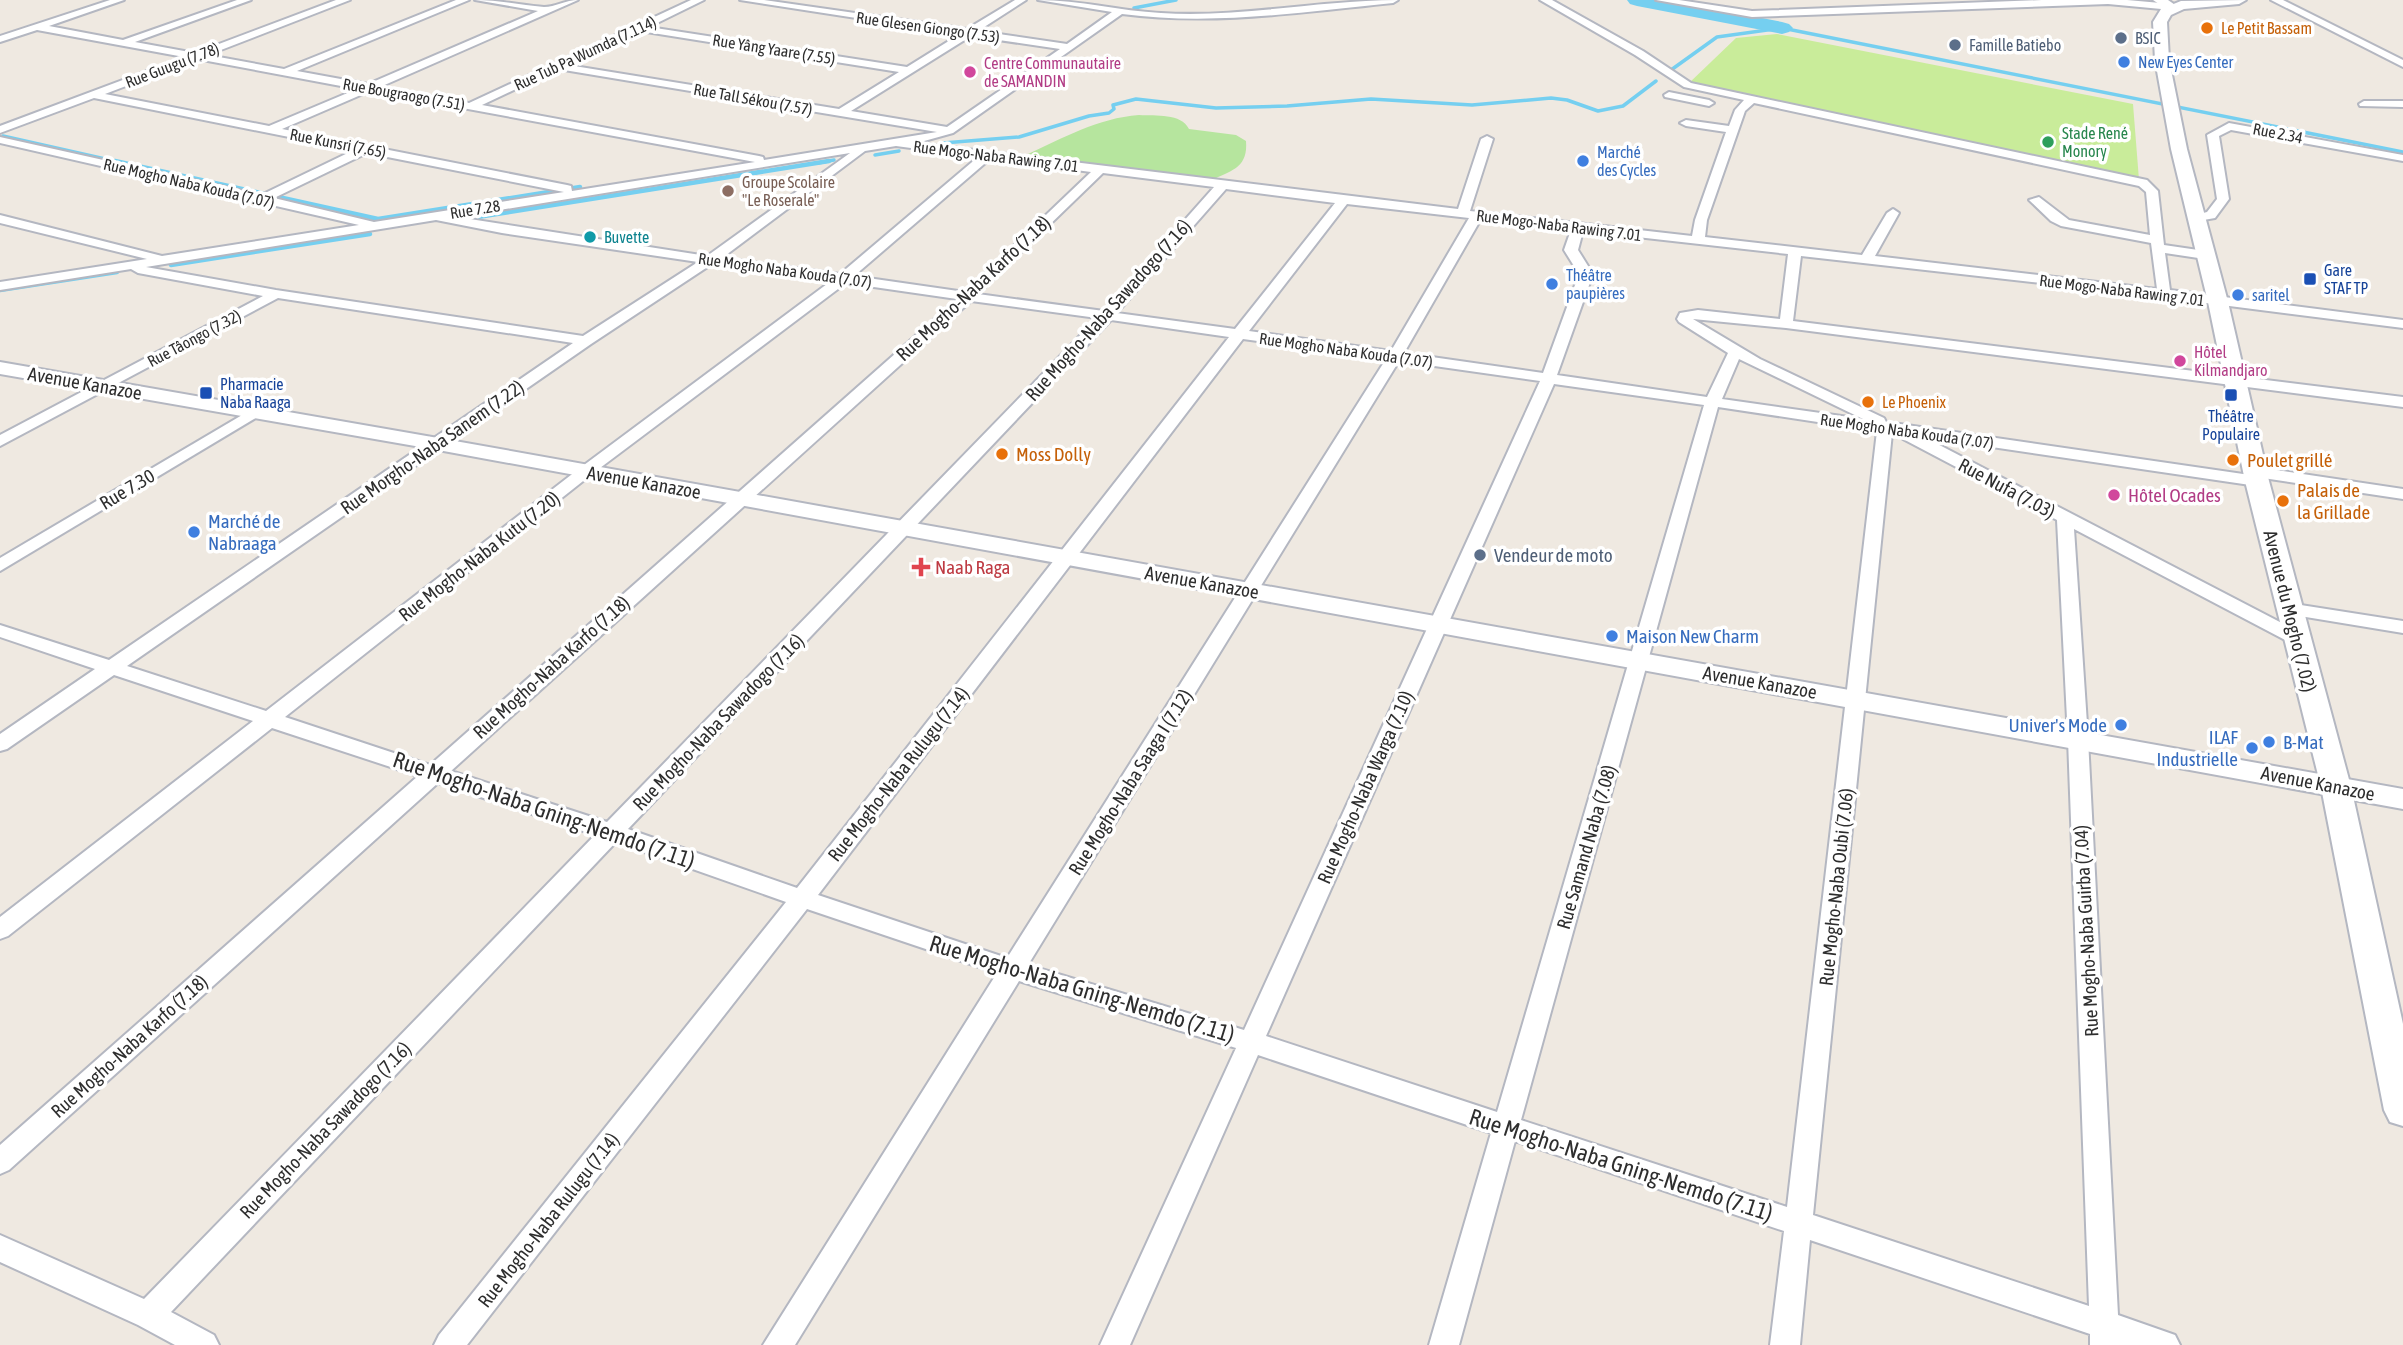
<svg xmlns="http://www.w3.org/2000/svg" width="2403" height="1345" viewBox="0 0 2403 1345" font-family="'Asap Condensed',sans-serif">
<rect width="100%" height="100%" fill="#efe9e1"/>
<path fill="#b6e59e" d="M 1139,115 C 1156,116 1181,113 1189,129 L 1236,135 L 1246,141 C 1248,166 1234,170 1214,179 L 1026,155 C 1063,138 1098,118 1139,115 Z"/>
<polygon fill="#c9ec9a" points="1777,34 2133,104 2139,180 1687,85 1736,38"/>
<g fill="none" stroke-linecap="round" stroke-linejoin="round">
<g stroke="#75cff0" stroke-width="3.5">
<polyline points="1134,8 1176,0"/>
<polyline points="1671,70 1717,37 1782,28 2403,152"/>
<polyline points="3,136 123,163"/>
<polyline points="943,143 1019,137 1089,116 1109,113 1114,109 1113,105 1136,99 1216,108 1287,106 1371,99 1472,105 1551,98 1567,100 1598,111 1623,106 1656,81"/>
<polyline points="875,155 899,151"/>
<polyline points="818,163 834,160"/>
</g>
<g stroke="#75cff0" stroke-width="4.5">
<polyline points="115,161 378,219 580,187"/>
<polyline points="478,217 829,161"/>
<polyline points="171,265 370,234"/>
<polyline points="0,290 117,272"/>
</g>
<polygon fill="#75cff0" fill-rule="evenodd" points="1627,0 1669,0 1782,22 1789,24 1793,28 1789,32 1782,34 1637,6 1630,4"/>
<defs>
<g id="minor">
<path d="M 110,0 L 124,0 L 49,26 L 123,40 L 237,0 L 251,0 L 135,42 L 195,53 L 336,0 L 350,0 L 208,55 L 284,69 L 456,0 L 469,0 L 297,71 L 368,84 L 538,11 L 475,0 C 499,0 521,5 544,7 C 555,7 566,0 578,0 L 380,87 L 469,103 L 691,0 L 704,0 L 649,27 L 907,67 L 960,34 L 740,0 L 764,0 L 967,29 L 1015,0 L 1026,0 L 978,31 L 1067,44 L 1112,12 L 1038,0 C 1080,0 1120,11 1161,13 C 1241,18 1319,0 1398,0 L 1393,3 C 1303,12 1213,26 1122,14 L 953,133 L 917,143 L 1458,209 L 1481,139 L 1487,136 L 1493,139 L 1470,211 L 1692,236 L 1695,220 L 1726,132 L 1686,126 L 1680,123 L 1686,120 L 1729,126 L 1735,110 L 1744,100 L 1684,87 L 1635,55 L 1540,0 L 1552,0 L 1643,51 L 1691,83 L 2147,180 L 2158,191 L 2164,245 L 2205,251 L 2212,255 L 2205,259 L 2165,253 L 2170,290 L 2403,320 L 2403,328 L 2104,290 L 1801,256 L 1793,321 L 2403,397 L 2403,407 L 1786,328 L 1693,319 L 1760,359 L 1884,418 L 1886,422 L 2250,475 L 2248,472 L 2250,469 L 2256,467 L 2403,489 L 2403,499 L 2263,478 L 2265,481 L 2263,484 L 2257,486 L 1924,437 L 2303,634 L 2305,638 L 2303,642 L 2289,642 L 2074,529 L 2088,739 L 2118,1315 L 2175,1335 L 2180,1345 L 2090,1345 L 2090,1334 L 1810,1240 L 1800,1345 L 1770,1345 L 1784,1231 L 1515,1141 L 1459,1345 L 1429,1345 L 1491,1133 L 1258,1055 L 1130,1345 L 1100,1345 L 1236,1048 L 1019,981 L 795,1345 L 763,1345 L 997,973 L 807,909 L 467,1345 L 434,1345 L 439,1335 L 786,902 L 616,842 L 171,1312 L 214,1335 L 219,1345 L 175,1345 L 138,1325 L 0,1262 L 0,1235 L 144,1299 L 595,835 L 438,783 L 9,1170 L 0,1174 L 0,1145 L 418,776 L 272,728 L 8,936 L 0,939 L 0,917 L 253,721 L 114,675 L 7,749 L 0,751 L 0,734 L 95,669 L 0,637 L 0,625 L 109,660 L 573,343 L 278,298 L 0,446 L 0,435 L 263,296 L 138,273 L 131,269 L 0,290 L 0,282 L 147,259 L 0,223 L 0,215 L 162,256 L 359,225 L 0,143 L 0,137 L 261,195 L 354,150 L 94,98 L 0,133 L 0,126 L 184,57 L 37,30 L 0,42 L 0,36 ZM 640,31 L 899,72 L 839,109 L 568,65 ZM 971,36 L 1060,49 L 947,127 L 851,111 ZM 197,59 L 357,89 L 269,126 L 105,94 ZM 558,69 L 937,132 L 764,160 L 763,157 L 759,156 L 482,105 ZM 370,91 L 755,162 L 572,191 L 571,186 L 567,185 L 282,129 ZM 1754,103 L 2139,186 L 2146,192 L 2150,235 L 2069,220 L 2039,197 L 2029,200 L 2051,221 L 2061,226 L 2151,243 L 2157,289 L 1875,256 L 1899,213 L 1893,209 L 1887,213 L 1862,255 L 1705,237 L 1707,220 L 1745,111 ZM 896,146 L 978,157 L 840,274 L 722,258 L 865,151 ZM 367,153 L 564,192 L 374,222 L 274,198 ZM 850,153 L 707,256 L 457,217 ZM 990,159 L 1091,172 L 965,292 L 854,276 ZM 1103,173 L 1214,187 L 1104,311 L 978,294 ZM 1226,189 L 1335,203 L 1235,329 L 1117,313 ZM 1347,204 L 1469,218 L 1391,351 L 1249,331 ZM 1481,219 L 1571,230 L 1564,250 L 1579,274 L 1543,373 L 1404,353 ZM 436,220 L 502,233 L 698,262 L 583,336 L 276,290 L 146,267 ZM 1583,231 L 1788,254 L 1780,319 L 1698,310 L 1680,313 L 1677,319 L 1679,322 L 1728,353 L 1707,397 L 1557,375 L 1593,274 L 1578,250 ZM 712,264 L 831,281 L 580,468 L 266,711 L 127,666 L 591,344 ZM 846,283 L 957,299 L 430,765 L 285,717 L 592,474 ZM 971,301 L 1097,318 L 607,822 L 451,771 ZM 1111,320 L 1229,337 L 797,888 L 628,829 ZM 1243,339 L 1386,359 L 1007,958 L 818,895 ZM 1739,359 L 1863,419 L 1722,399 ZM 1399,361 L 1540,381 L 1244,1030 L 1028,965 ZM 1554,384 L 1704,405 L 1497,1112 L 1266,1036 ZM 1718,407 L 1877,431 L 1787,1207 L 1521,1120 ZM 1892,433 L 1902,434 L 1903,439 L 2057,520 L 2068,739 L 2089,1306 L 1813,1215 Z"/>
<polygon points="1656,0 1679,0 1752,11 2042,0 2127,0 2172,4 2177,7 2172,10 2108,4 1752,17"/>
<polygon points="2271,0 2283,0 2403,60 2403,67"/>
<polygon points="1669,92 1709,100 1714,103 1709,106 1665,97 1664,95"/>
<polygon points="2364,101 2403,101 2403,107 2360,106 2359,104"/>
<polygon points="2229,123 2403,155 2403,161 2231,130 2219,136 2229,199 2215,218 2192,222 2192,216 2207,212 2217,199 2207,135"/>
<polygon points="254,408 259,410 262,413 259,416 0,571 0,558"/>
<polygon points="2288,603 2403,621 2403,633 2282,613 2279,609 2282,605"/>
</g>
<g id="tertiary">
<polygon points="2153,0 2168,0 2178,7 2168,10"/>
<polygon points="0,362 438,438 2403,789 2403,809 438,450 0,374"/>
</g>
<polygon id="secondary" points="2246,0 2239,4 2184,9 2171,15 2167,22 2169,60 2187,149 2228,302 2269,481 2351,787 2403,1024 2403,1126 2390,1122 2384,1110 2321,787 2245,481 2208,302 2171,149 2155,60 2153,22 2161,9 2181,1"/>
</defs>
<use href="#minor" stroke="#b4b7c1" stroke-width="4"/>
<use href="#tertiary" stroke="#b4b7c1" stroke-width="4"/>
<use href="#secondary" stroke="#b4b7c1" stroke-width="4"/>
<use href="#minor" fill="#fff" fill-rule="evenodd"/>
<use href="#tertiary" fill="#fff" fill-rule="evenodd"/>
<use href="#secondary" fill="#fff" fill-rule="evenodd"/>
</g>
<g fill="#e8710a" stroke="#fff" stroke-width="2.5">
<circle cx="2207" cy="28" r="7"/>
<circle cx="1868" cy="402" r="7"/>
<circle cx="1002" cy="454" r="7"/>
<circle cx="2233" cy="460" r="7"/>
<circle cx="2283" cy="501" r="7"/>
</g>
<g fill="#5c6f8a" stroke="#fff" stroke-width="2.5">
<circle cx="2121" cy="38" r="7"/>
<circle cx="1955" cy="45" r="7"/>
<circle cx="1480" cy="555" r="7"/>
</g>
<g fill="#3f7fe0" stroke="#fff" stroke-width="2.5">
<circle cx="2124" cy="62" r="7"/>
<circle cx="1583" cy="161" r="7"/>
<circle cx="1552" cy="284" r="7"/>
<circle cx="2238" cy="295" r="7"/>
<circle cx="194" cy="532" r="7"/>
<circle cx="1612" cy="636" r="7"/>
<circle cx="2121" cy="725" r="7"/>
<circle cx="2269" cy="742" r="7"/>
<circle cx="2252" cy="748" r="7"/>
</g>
<g fill="#d1479c" stroke="#fff" stroke-width="2.5">
<circle cx="970" cy="72" r="7"/>
<circle cx="2180" cy="361" r="7"/>
<circle cx="2114" cy="495" r="7"/>
</g>
<circle fill="#2e9e5b" stroke="#fff" stroke-width="2.5" cx="2048" cy="142" r="7"/>
<circle fill="#8d6e63" stroke="#fff" stroke-width="2.5" cx="728" cy="191" r="7"/>
<circle fill="#0f9aa8" stroke="#fff" stroke-width="2.5" cx="590" cy="237" r="7"/>
<g fill="#1a4fb4" stroke="#fff" stroke-width="2.5">
<rect x="2303" y="272" width="14" height="14" rx="3.5"/>
<rect x="199" y="386" width="14" height="14" rx="3.5"/>
<rect x="2224" y="388" width="14" height="14" rx="3.5"/>
</g>
<path fill="#e0444e" stroke="#fff" stroke-width="2.5" d="M917.5 556.5h7v7h7v7h-7v7h-7v-7h-7v-7h7z"/>
<g text-anchor="middle" dominant-baseline="central" stroke-width="7" stroke-linejoin="round" paint-order="stroke">
<g font-size="16" fill="#2e2e2e" stroke="#fff">
<text transform="translate(928 27) rotate(8)">Rue Glesen Giongo (7.53)</text>
<text transform="translate(774 49) rotate(9)">Rue Yâng Yaare (7.55)</text>
<text transform="translate(585 53) rotate(-25)">Rue Tub Pa Wumda (7.114)</text>
<text transform="translate(172 65) rotate(-21)">Rue Guugu (7.78)</text>
<text transform="translate(404 94) rotate(10)">Rue Bougraogo (7.51)</text>
<text transform="translate(753 99) rotate(10)">Rue Tall Sékou (7.57)</text>
<text transform="translate(2278 133) rotate(11)">Rue 2.34</text>
<text transform="translate(338 143) rotate(11)">Rue Kunsri (7.65)</text>
<text transform="translate(996 156) rotate(7)">Rue Mogo-Naba Rawing 7.01</text>
<text transform="translate(189 183) rotate(13)">Rue Mogho Naba Kouda (7.07)</text>
<text transform="translate(475 209) rotate(-9)">Rue 7.28</text>
<text transform="translate(1559 225) rotate(7)">Rue Mogo-Naba Rawing 7.01</text>
<text transform="translate(785 270) rotate(8)">Rue Mogho Naba Kouda (7.07)</text>
<text transform="translate(2122 290) rotate(7)">Rue Mogo-Naba Rawing 7.01</text>
<text transform="translate(194 338) rotate(-28)">Rue Tâongo (7.32)</text>
<text transform="translate(1346 350) rotate(8)">Rue Mogho Naba Kouda (7.07)</text>
<text transform="translate(1907 431) rotate(8)">Rue Mogho Naba Kouda (7.07)</text>
</g>
<g font-size="16" fill="#c56008" stroke="#fff" text-anchor="start">
<text x="2221" y="28">Le Petit Bassam</text>
<text x="1882" y="402">Le Phoenix</text>
</g>
<g font-size="16" fill="#4e5e75" stroke="#fff" text-anchor="start">
<text x="2135" y="38">BSIC</text>
<text x="1969" y="45">Famille Batiebo</text>
</g>
<g font-size="16" fill="#366cbe" stroke="#fff" text-anchor="start">
<text x="2138" y="62">New Eyes Center</text>
<text x="1597" y="152">Marché<tspan x="1597" dy="18">des Cycles</tspan></text>
<text x="1566" y="275">Théâtre<tspan x="1566" dy="18">paupières</tspan></text>
<text x="2252" y="295">saritel</text>
</g>
<g font-size="16" fill="#b23c85" stroke="#fff" text-anchor="start">
<text x="984" y="63">Centre Communautaire<tspan x="984" dy="18">de SAMANDIN</tspan></text>
<text x="2194" y="352">Hôtel<tspan x="2194" dy="18">Kilmandjaro</tspan></text>
</g>
<g font-size="16" fill="#27864d" stroke="#fff" text-anchor="start">
<text x="2062" y="133">Stade René<tspan x="2062" dy="18">Monory</tspan></text>
</g>
<g font-size="16" fill="#785e54" stroke="#fff" text-anchor="start">
<text x="742" y="182">Groupe Scolaire<tspan x="742" dy="18">"Le Roserale"</tspan></text>
</g>
<g font-size="16" fill="#0d838f" stroke="#fff" text-anchor="start">
<text x="604" y="237">Buvette</text>
</g>
<g font-size="16" fill="#164399" stroke="#fff" text-anchor="start">
<text x="2324" y="270">Gare<tspan x="2324" dy="18">STAF TP</tspan></text>
<text x="220" y="384">Pharmacie<tspan x="220" dy="18">Naba Raaga</tspan></text>
<text x="2231" y="416" text-anchor="middle">Théâtre<tspan x="2231" dy="18">Populaire</tspan></text>
</g>
<g font-size="19" fill="#2e2e2e" stroke="#fff">
<text transform="translate(973 288) rotate(-43)">Rue Mogho-Naba Karfo (7.18)</text>
<text transform="translate(1108 310) rotate(-48)">Rue Mogho-Naba Sawadogo (7.16)</text>
<text transform="translate(85 383) rotate(10)">Avenue Kanazoe</text>
<text transform="translate(432 447) rotate(-35)">Rue Morgho-Naba Sanem (7.22)</text>
<text transform="translate(644 482) rotate(10)">Avenue Kanazoe</text>
<text transform="translate(2007 488) rotate(28)">Rue Nufa (7.03)</text>
<text transform="translate(127 489) rotate(-31)">Rue 7.30</text>
<text transform="translate(479 556) rotate(-38)">Rue Mogho-Naba Kutu (7.20)</text>
<text transform="translate(1202 582) rotate(10)">Avenue Kanazoe</text>
<text transform="translate(2290 611) rotate(76)">Avenue du Mogho (7.02)</text>
<text transform="translate(551 667) rotate(-42)">Rue Mogho-Naba Karfo (7.18)</text>
<text transform="translate(1760 682) rotate(10)">Avenue Kanazoe</text>
<text transform="translate(718 722) rotate(-46)">Rue Mogho-Naba Sawadogo (7.16)</text>
<text transform="translate(898 774) rotate(-52)">Rue Mogho-Naba Rulugu (7.14)</text>
<text transform="translate(1130 782) rotate(-58)">Rue Mogho-Naba Saaga I (7.12)</text>
<text transform="translate(2318 783) rotate(11)">Avenue Kanazoe</text>
<text transform="translate(1365 787) rotate(-66)">Rue Mogho-Naba Warga (7.10)</text>
<text transform="translate(1586 847) rotate(-74)">Rue Samand Naba (7.08)</text>
<text transform="translate(1836 887) rotate(-84)">Rue Mogho-Naba Oubi (7.06)</text>
<text transform="translate(2086 931) rotate(-93)">Rue Mogho-Naba Guirba (7.04)</text>
<text transform="translate(129 1046) rotate(-42)">Rue Mogho-Naba Karfo (7.18)</text>
<text transform="translate(325 1130) rotate(-46)">Rue Mogho-Naba Sawadogo (7.16)</text>
<text transform="translate(548 1220) rotate(-52)">Rue Mogho-Naba Rulugu (7.14)</text>
</g>
<g font-size="19" fill="#c56008" stroke="#fff" text-anchor="start">
<text x="1016" y="454">Moss Dolly</text>
<text x="2247" y="460">Poulet grillé</text>
<text x="2297" y="490">Palais de<tspan x="2297" dy="22">la Grillade</tspan></text>
</g>
<g font-size="19" fill="#b23c85" stroke="#fff" text-anchor="start">
<text x="2128" y="495">Hôtel Ocades</text>
</g>
<g font-size="19" fill="#366cbe" stroke="#fff" text-anchor="start">
<text x="208" y="521">Marché de<tspan x="208" dy="22">Nabraaga</tspan></text>
<text x="1626" y="636">Maison New Charm</text>
<text x="2107" y="725" text-anchor="end">Univer's Mode</text>
<text x="2238" y="737" text-anchor="end">ILAF<tspan x="2238" dy="22">Industrielle</tspan></text>
<text x="2283" y="742">B-Mat</text>
</g>
<g font-size="19" fill="#4e5e75" stroke="#fff" text-anchor="start">
<text x="1494" y="555">Vendeur de moto</text>
</g>
<g font-size="19" fill="#be3a42" stroke="#fff" text-anchor="start">
<text x="935" y="567">Naab Raga</text>
</g>
<g font-size="23" fill="#2e2e2e" stroke="#fff">
<text transform="translate(544 810) rotate(19)">Rue Mogho-Naba Gning-Nemdo (7.11)</text>
<text transform="translate(1082 989) rotate(17)">Rue Mogho-Naba Gning-Nemdo (7.11)</text>
<text transform="translate(1621 1165) rotate(18)">Rue Mogho-Naba Gning-Nemdo (7.11)</text>
</g>
</g>
</svg>
